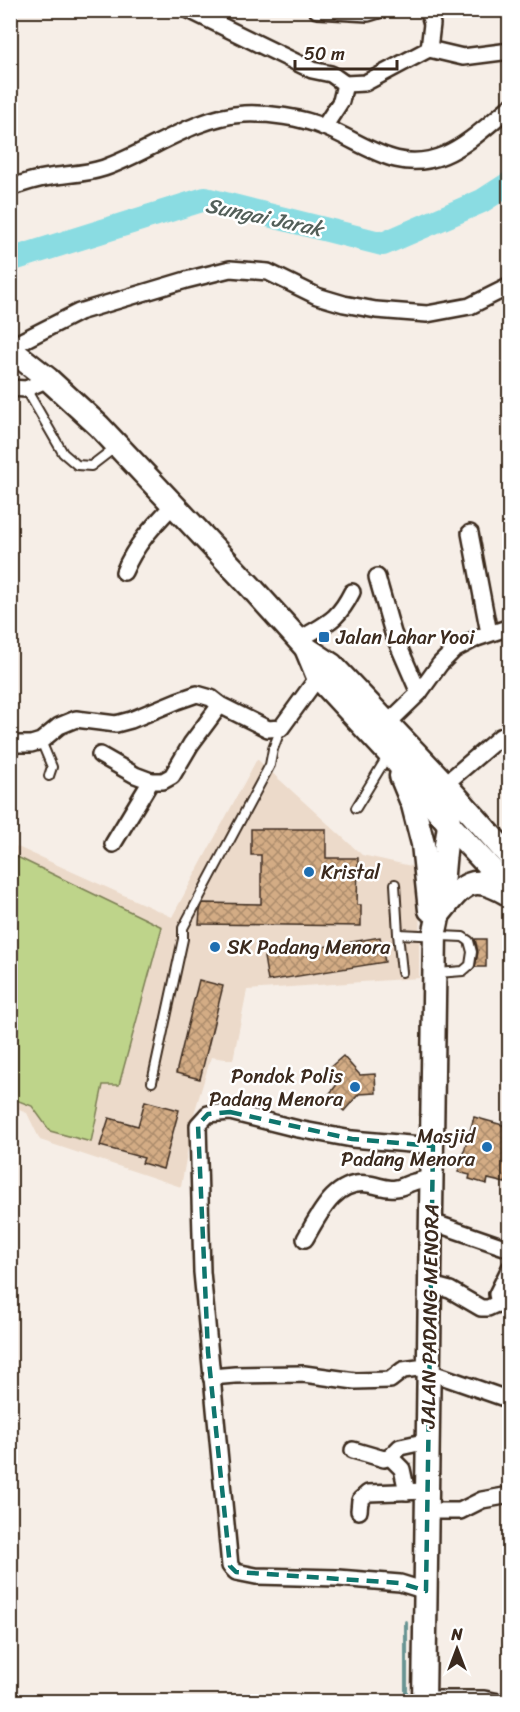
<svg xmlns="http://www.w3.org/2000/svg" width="520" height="1712" viewBox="0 0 520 1712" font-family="Sriracha,sans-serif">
<defs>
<pattern id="building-cross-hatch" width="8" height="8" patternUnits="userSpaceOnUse" patternTransform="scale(1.5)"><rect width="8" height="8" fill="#d3ac85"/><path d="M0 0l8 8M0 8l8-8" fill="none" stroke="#ac8c6c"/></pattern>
</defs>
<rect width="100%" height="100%" fill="#f6eee7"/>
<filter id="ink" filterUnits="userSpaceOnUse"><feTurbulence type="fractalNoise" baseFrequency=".0167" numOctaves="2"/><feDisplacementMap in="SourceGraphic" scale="12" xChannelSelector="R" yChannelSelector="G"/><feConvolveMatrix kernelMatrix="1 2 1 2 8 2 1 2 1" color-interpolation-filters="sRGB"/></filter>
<g filter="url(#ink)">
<polygon fill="#ecdaca" points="257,759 362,855 420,868 419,978 247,990 233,1060 211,1057 194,1114 181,1187 40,1140 27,1113 11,1107 11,844 172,917"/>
<polygon fill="#bed48a" stroke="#7c7f54" stroke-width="1.5" points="11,854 162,927 119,1085 103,1085 91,1142 50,1131 32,1106 11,1098"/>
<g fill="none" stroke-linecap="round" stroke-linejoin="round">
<polyline stroke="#6a9594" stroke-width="4" points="406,1702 406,1622"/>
<polyline stroke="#8adce2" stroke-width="24" points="10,260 205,199 383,244 482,201 510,183"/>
</g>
<g fill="url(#building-cross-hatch)" stroke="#3b2a1e" stroke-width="1.5">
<polygon points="251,829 326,829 326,858 358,858 357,905 361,905 361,926 199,924 200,910 203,903 261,904 261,855 251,855"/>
<polygon points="380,937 385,962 268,981 264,957"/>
<polygon points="475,939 486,939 486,967 475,967 478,952"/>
<polygon points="199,980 223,986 200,1079 176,1073"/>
<polygon points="343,1056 360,1075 375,1074 376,1093 359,1094 344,1111 327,1097 339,1082 328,1069"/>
<polygon points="145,1101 179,1110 163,1169 142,1163 144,1158 100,1146 109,1118 138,1126"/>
<polygon points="474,1117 510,1127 510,1166 505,1183 488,1179 487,1184 469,1179 470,1175 458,1172"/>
</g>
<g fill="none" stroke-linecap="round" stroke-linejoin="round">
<defs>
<g id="lane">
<polyline points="26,389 63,453 77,465 91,466 117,446"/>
<polyline points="41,741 52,767 49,776"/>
<polyline points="356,808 387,757"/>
<polyline points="395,884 398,934 463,937 469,941 472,952 470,965 463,971 438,973"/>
<polyline points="398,934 402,972"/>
<polyline points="152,1082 183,939 183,928 270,765 273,749 281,728"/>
</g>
<g id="street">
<polyline points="189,10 312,70 331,74 345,84 365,83 429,49 463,57 510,51"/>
<polyline points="317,10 368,13 378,10"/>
<polyline points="428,10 432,24 429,49"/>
<polyline points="324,127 341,101 345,84"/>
<path d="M 10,188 C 23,183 36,179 50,177 C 68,174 86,174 104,168 C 150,152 193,117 244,114 C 269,113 300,117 324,127 C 365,143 397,175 444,155 C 468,145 489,124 510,107"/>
<polyline points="10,347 79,312 186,280 230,269 268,272 317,296 344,304 376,310 427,314 470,306 510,286"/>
<polyline points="10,388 26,389 48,379"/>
<polyline points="470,533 489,633"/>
<path d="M 124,572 C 135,545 154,525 174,504"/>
<polyline points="377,577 393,633 419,693"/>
<path d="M 299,640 C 326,623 337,622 352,592"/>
<polyline points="387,724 419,693 440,664 454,650 477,638 510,627"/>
<polyline points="10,744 31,744 41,741 59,726 76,719 116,724 131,720 177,701 197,694 211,698 220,705 268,729 281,728 318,677"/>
<polyline points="100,755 135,775 151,781"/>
<polyline points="445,784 500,737 510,733"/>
<polyline points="113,844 151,781 163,781 172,776 191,744 220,705"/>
<polyline points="432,1222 510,1249"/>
<path d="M 305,1239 C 319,1215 335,1179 368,1184 C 378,1185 386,1190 396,1188 C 402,1188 408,1183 414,1182 C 420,1180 426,1179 432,1177"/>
<polyline points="510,1268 497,1294 499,1303 510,1310"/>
<polyline points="431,1285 450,1290 481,1308 488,1308 499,1303"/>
<polyline points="211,1377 235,1375 304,1374 355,1381 390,1380 403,1370 418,1368 510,1400"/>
<polyline points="353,1450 384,1459 390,1457 400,1447 428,1441"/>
<polyline points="390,1457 402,1469 407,1492"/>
<polyline points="359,1511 360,1500 368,1493 427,1491"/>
<polyline points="427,1511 460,1511 482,1500 510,1495"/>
<polyline points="426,1591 400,1583 338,1578 256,1576 236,1572 230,1566 202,1272 198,1125 208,1114 230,1112 298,1129 352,1139 433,1146"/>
<polyline points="424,1699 484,1699 499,1702"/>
</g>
<g id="secondary">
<polyline points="10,349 48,379 99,426 250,586 306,648 318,677 395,760 449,824 510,889"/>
<polyline points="306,648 332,665 445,784 510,857"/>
<path d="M 414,753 C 426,772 444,793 448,815 C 451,826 446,840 445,852 C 442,878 442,905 435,931 L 424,1702"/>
<polyline points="401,776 413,805 423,844 430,910"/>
<path d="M 440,913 C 464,883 472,873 508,894"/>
</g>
</defs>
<use href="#lane" stroke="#3b2a1e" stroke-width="12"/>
<use href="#street" stroke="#3b2a1e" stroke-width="20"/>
<use href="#secondary" stroke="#3b2a1e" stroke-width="27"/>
<use href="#lane" stroke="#fff" stroke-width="8"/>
<use href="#street" stroke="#fff" stroke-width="15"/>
<use href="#secondary" stroke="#fff" stroke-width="22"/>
</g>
</g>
<path fill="none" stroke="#0f766e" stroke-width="4.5" stroke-dasharray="12 8" stroke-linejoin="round" d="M 230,1112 L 352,1139 L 433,1146 L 426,1591 L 400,1583 L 236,1572 L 230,1566 L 208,1352 L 198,1125 L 208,1114 Z"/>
<g fill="#1f6fb2" stroke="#fff" stroke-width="2">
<rect x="318" y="631" width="12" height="12" rx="3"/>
<circle cx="309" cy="872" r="6"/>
<circle cx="215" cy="947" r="6"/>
<circle cx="355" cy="1087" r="6"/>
<circle cx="487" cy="1147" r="6"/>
</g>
<g text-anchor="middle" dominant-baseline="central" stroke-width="5" stroke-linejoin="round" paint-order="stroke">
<g font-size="20" fill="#3b2a1e" stroke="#fff" text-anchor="start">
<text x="336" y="637">Jalan Lahar Yooi</text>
<text x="321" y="872">Kristal</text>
<text x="227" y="947">SK Padang Menora</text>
<text x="343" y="1076" text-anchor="end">Pondok Polis<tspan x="343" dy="23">Padang Menora</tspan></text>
<text x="475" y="1136" text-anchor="end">Masjid<tspan x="475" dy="23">Padang Menora</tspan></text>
</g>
<g font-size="20" fill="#3b2a1e" stroke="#fff">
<text transform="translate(430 1316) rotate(-89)">JALAN PADANG MENORA</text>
</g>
<g font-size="21" font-style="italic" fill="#535f59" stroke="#fff">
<text transform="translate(264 217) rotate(12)">Sungai Jarak</text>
</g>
</g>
<rect width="520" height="1712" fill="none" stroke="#fff" stroke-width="36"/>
<rect x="18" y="18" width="484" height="1676" fill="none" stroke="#3b2a1e" stroke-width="2" filter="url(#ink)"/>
<g transform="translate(457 1649)" stroke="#ffffff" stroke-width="4.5" paint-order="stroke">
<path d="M0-4.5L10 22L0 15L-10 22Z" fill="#3b2a1e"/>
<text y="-9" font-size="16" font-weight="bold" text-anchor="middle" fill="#3b2a1e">N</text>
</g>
<path d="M295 60v9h102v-9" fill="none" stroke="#3b2a1e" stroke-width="3"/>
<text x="304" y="60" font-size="18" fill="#3b2a1e" stroke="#ffffff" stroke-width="4.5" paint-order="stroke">50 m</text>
</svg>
